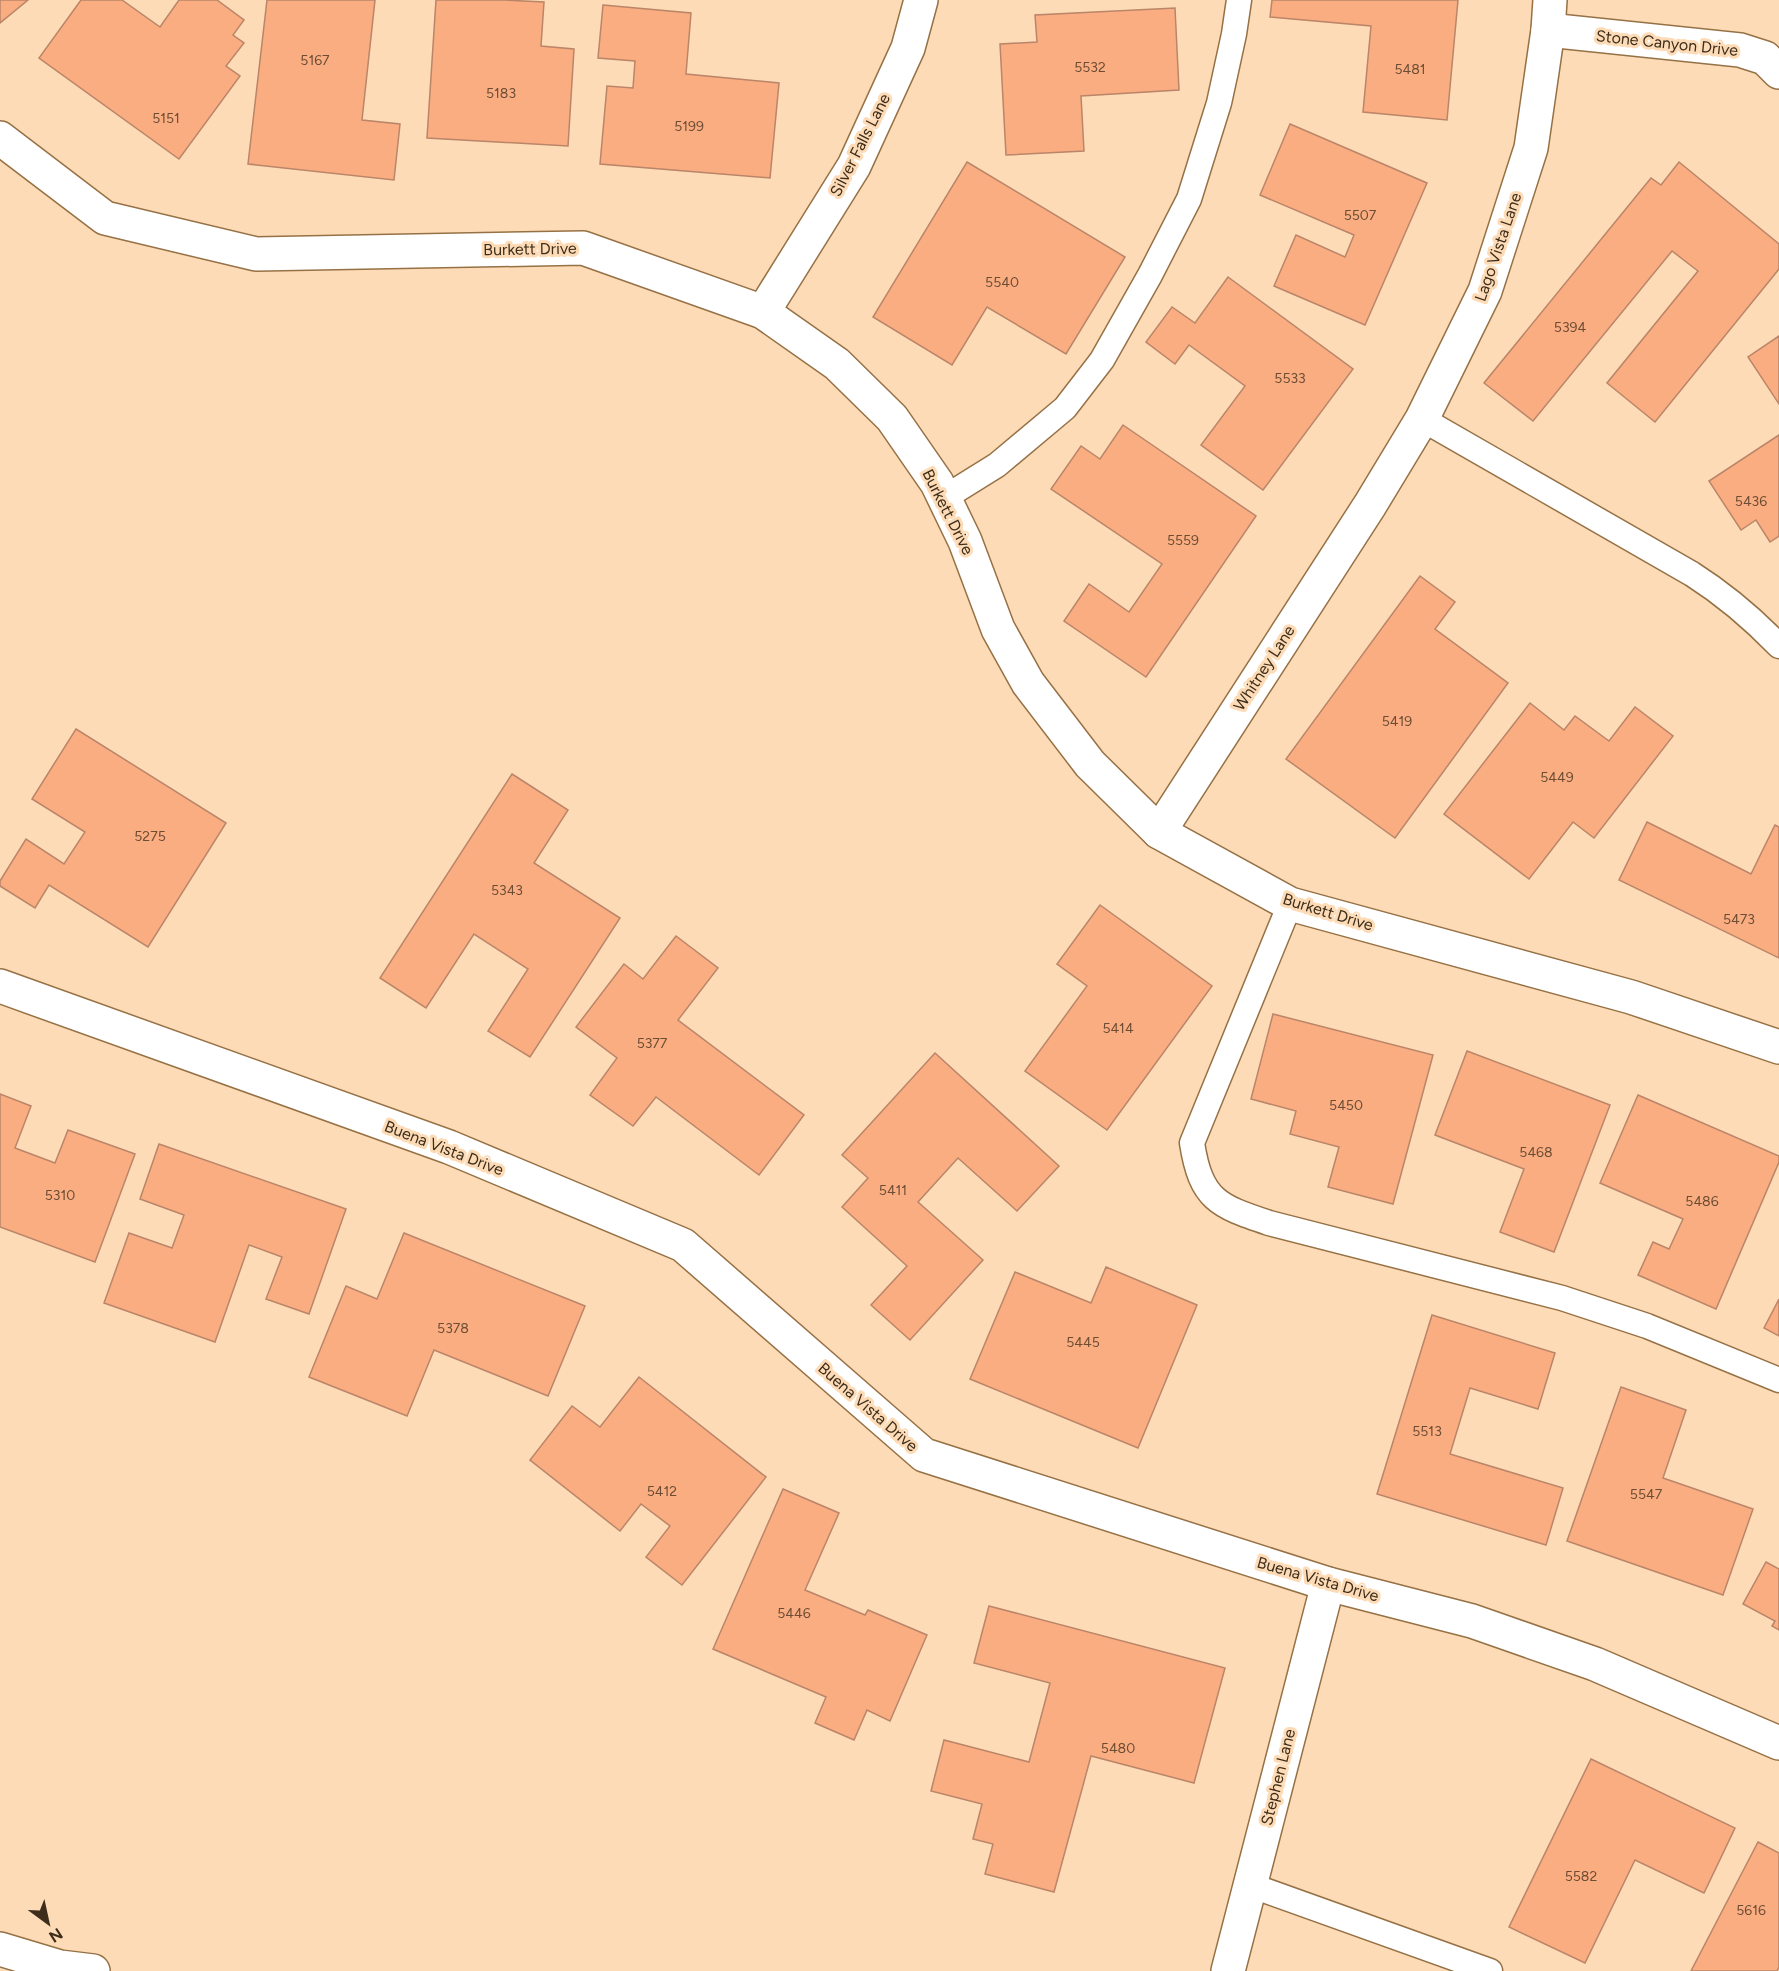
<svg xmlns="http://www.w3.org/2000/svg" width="1779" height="1971" viewBox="0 0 1779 1971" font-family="Figtree,sans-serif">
<rect width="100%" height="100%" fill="#fddbb6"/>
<g fill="#fbad82" stroke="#ba8568" stroke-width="1.5">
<polygon points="0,0 28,0 0,23"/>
<polygon points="81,0 122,0 160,27 179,0 217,0 244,20 233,35 244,43 226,66 240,76 179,159 39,58"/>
<polygon points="267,0 375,0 362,120 400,124 394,180 248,164"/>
<polygon points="436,0 504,0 544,2 541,46 574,49 568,146 427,138"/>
<polygon points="1272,0 1458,0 1447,120 1363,112 1371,26 1270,17"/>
<polygon points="603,5 691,13 686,74 779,83 770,178 600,164 607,86 633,88 635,61 598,58"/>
<polygon points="1175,8 1179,90 1081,96 1084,151 1006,155 1000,44 1037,42 1035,15"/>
<polygon points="1290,124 1427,183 1365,325 1274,286 1296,235 1345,257 1354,235 1260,195"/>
<polygon points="967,162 1125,257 1066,354 987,307 952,365 873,317"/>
<polygon points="1679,162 1779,244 1779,269 1655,422 1607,383 1698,271 1672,251 1533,421 1484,383 1651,178 1661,185"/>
<polygon points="1228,277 1353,369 1263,490 1201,445 1245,386 1189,345 1175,364 1146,342 1172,307 1195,323"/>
<polygon points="1779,336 1779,404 1748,357"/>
<polygon points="1123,425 1256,516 1146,677 1064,621 1089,584 1129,612 1162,564 1051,489 1081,446 1100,459"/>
<polygon points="1779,435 1779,536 1770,542 1756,520 1741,530 1709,481"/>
<polygon points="1420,576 1455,602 1435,629 1508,683 1395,838 1286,759"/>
<polygon points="1530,703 1564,730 1575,716 1609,741 1635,707 1673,736 1594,838 1573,822 1529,879 1444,814"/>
<polygon points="76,729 226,823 148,947 49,885 35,908 0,886 0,881 26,839 64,864 85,832 32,799"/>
<polygon points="512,774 568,810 534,863 620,918 530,1057 488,1031 528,969 474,934 426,1008 380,978"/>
<polygon points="1647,822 1751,874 1775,825 1779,827 1779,958 1619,880"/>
<polygon points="1100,905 1212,986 1107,1130 1025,1071 1087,986 1057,964"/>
<polygon points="676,936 718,968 678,1020 804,1115 759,1175 656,1097 633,1126 590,1095 617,1058 576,1027 624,964 643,979"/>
<polygon points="1273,1014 1433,1055 1393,1204 1328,1187 1339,1147 1290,1134 1296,1111 1251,1099"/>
<polygon points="1467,1051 1610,1105 1554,1252 1500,1232 1524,1169 1435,1135"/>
<polygon points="935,1053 1059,1166 1017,1211 958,1158 918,1202 983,1260 910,1340 871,1305 907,1266 842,1207 868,1178 842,1155"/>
<polygon points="0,1094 31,1106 15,1148 55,1163 68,1130 135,1154 95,1262 0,1227"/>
<polygon points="1638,1095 1779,1156 1779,1162 1716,1309 1638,1275 1653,1242 1669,1249 1683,1219 1600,1183"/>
<polygon points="159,1144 346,1209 309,1314 266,1299 282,1257 249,1245 215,1342 104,1303 129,1233 172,1248 184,1215 140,1199"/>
<polygon points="404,1233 585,1306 548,1396 434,1350 407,1416 309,1377 346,1286 377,1299"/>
<polygon points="1106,1267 1197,1305 1138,1448 970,1379 1015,1272 1091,1303"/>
<polygon points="1779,1299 1779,1336 1764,1328"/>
<polygon points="1432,1315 1555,1353 1538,1409 1470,1388 1450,1454 1563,1488 1546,1545 1377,1494"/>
<polygon points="639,1377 766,1477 682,1585 646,1557 670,1526 641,1504 620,1531 530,1460 572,1406 600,1427"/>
<polygon points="1621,1387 1686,1410 1663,1478 1753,1509 1723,1595 1567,1541"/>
<polygon points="783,1489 839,1513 805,1590 865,1615 868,1610 927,1635 890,1721 867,1710 854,1740 815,1723 826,1697 713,1649"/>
<polygon points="1766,1562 1779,1569 1779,1630 1772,1626 1775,1621 1743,1604"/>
<polygon points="989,1606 1225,1668 1194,1783 1091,1756 1054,1892 985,1874 993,1844 973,1839 982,1804 931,1791 944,1740 1029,1762 1050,1683 974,1663"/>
<polygon points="1591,1759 1735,1828 1704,1893 1635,1860 1585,1963 1509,1927"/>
<polygon points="1758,1842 1779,1853 1779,1967 1777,1971 1691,1971"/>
</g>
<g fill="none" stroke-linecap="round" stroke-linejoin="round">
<defs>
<g id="lane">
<path d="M 1422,419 L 1692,574 C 1725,595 1752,618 1779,646"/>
<polyline points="944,498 997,465 1065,408 1102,360 1150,275 1189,199 1219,103 1234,34 1239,0"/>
<path d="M 1290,904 L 1192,1143 C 1201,1200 1218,1206 1269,1223 L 1562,1298 L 1647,1326 L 1779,1380"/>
<polyline points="1250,1885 1490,1971"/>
</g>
<g id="street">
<polyline points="1548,30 1740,50 1765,58 1779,72"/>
<polyline points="0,138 105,218 256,254 583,248 763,312 837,364 892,418 937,483 965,541 998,629 1028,683 1090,764 1159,832 1290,904 1631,997 1779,1047"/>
<polyline points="763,312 854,166 908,48 921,0"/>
<polyline points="1159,832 1370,505 1422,419 1485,291 1531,148 1548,30 1550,0"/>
<polyline points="0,986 449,1147 683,1245 924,1455 1328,1584 1472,1621 1595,1664 1779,1743"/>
<polyline points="0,1949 60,1967 93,1971"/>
<polyline points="1228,1971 1328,1584"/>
</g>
</defs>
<use href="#lane" stroke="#967145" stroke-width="27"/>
<use href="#street" stroke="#967145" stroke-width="36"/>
<use href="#lane" stroke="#fff" stroke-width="24"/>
<use href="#street" stroke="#fff" stroke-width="33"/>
</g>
<g text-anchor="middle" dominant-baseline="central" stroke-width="6" stroke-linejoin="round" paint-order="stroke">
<g font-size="14" fill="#6c4d34">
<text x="315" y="60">5167</text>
<text x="1090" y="67">5532</text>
<text x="1410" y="69">5481</text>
<text x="501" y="93">5183</text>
<text x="166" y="118">5151</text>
<text x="689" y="126">5199</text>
<text x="1360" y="215">5507</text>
<text x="1002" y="282">5540</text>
<text x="1570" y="327">5394</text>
<text x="1290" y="378">5533</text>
<text x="1751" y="501">5436</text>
<text x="1183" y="540">5559</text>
<text x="1397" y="721">5419</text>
<text x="1557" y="777">5449</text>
<text x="150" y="836">5275</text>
<text x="507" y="890">5343</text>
<text x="1739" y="919">5473</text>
<text x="1118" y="1028">5414</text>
<text x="652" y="1043">5377</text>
<text x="1346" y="1105">5450</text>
<text x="1536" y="1152">5468</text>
<text x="893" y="1190">5411</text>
<text x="60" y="1195">5310</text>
<text x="1702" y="1201">5486</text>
<text x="453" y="1328">5378</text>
<text x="1083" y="1342">5445</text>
<text x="1427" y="1431">5513</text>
<text x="662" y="1491">5412</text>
<text x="1646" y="1494">5547</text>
<text x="794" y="1613">5446</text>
<text x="1118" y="1748">5480</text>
<text x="1581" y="1876">5582</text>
<text x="1751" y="1910">5616</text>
</g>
<g font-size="16" fill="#3d2d1a" stroke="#fddbb6">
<text transform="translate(1667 43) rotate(6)">Stone Canyon Drive</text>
<text transform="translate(860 145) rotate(-63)">Silver Falls Lane</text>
<text transform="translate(1498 247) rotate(-71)">Lago Vista Lane</text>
<text transform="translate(530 249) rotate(-1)">Burkett Drive</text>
<text transform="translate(948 512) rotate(63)">Burkett Drive</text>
<text transform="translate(1264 668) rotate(-57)">Whitney Lane</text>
<text transform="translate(1328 912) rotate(17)">Burkett Drive</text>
<text transform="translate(444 1148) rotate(21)">Buena Vista Drive</text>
<text transform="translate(868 1407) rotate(41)">Buena Vista Drive</text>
<text transform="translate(1318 1579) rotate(16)">Buena Vista Drive</text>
<text transform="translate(1278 1777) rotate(-76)">Stephen Lane</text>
</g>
</g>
<g transform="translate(48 1923) rotate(147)" stroke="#fddbb6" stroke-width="4.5" paint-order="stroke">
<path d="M0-4.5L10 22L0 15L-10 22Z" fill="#3d2d1a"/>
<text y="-9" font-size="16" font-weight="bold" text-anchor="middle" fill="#3d2d1a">N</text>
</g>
</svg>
